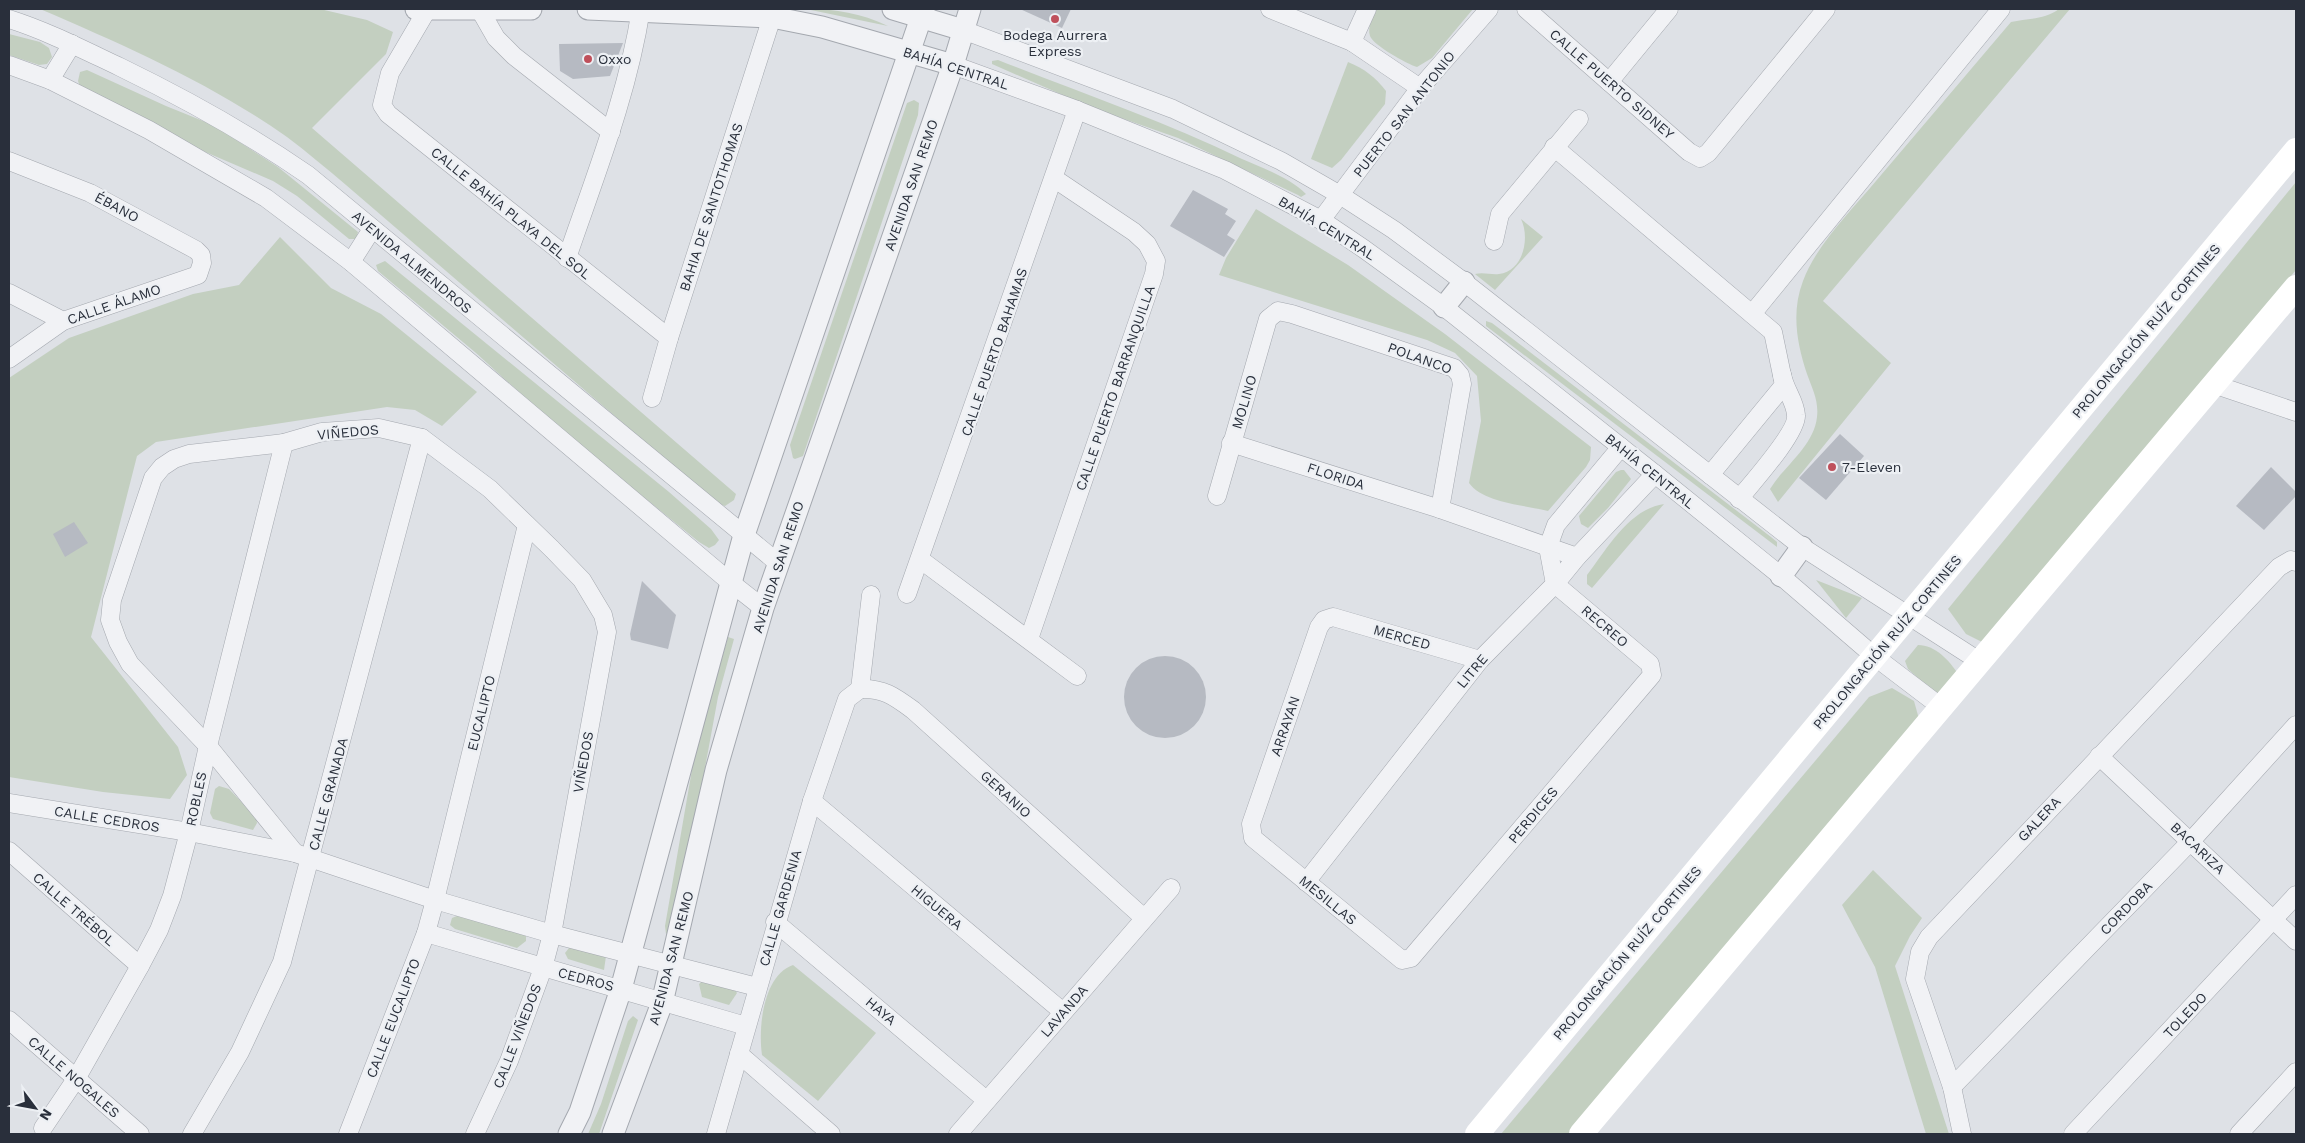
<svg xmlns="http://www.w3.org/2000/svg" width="2305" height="1143" viewBox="0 0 2305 1143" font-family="'Work Sans',sans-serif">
<rect width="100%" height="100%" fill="#dee1e6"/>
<g fill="#c3cfc0">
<path d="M 40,9 L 320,9 L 367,20 L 393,32 L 386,54 L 312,128 L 736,494 L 734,500 L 725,506 L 716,503 L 346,185 C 327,169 307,152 287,137 C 212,84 124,45 40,9 Z"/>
<path d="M 806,9 C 837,9 860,13 888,26 Z"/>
<path d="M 1377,9 L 1473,9 L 1432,58 L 1417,67 C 1407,64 1373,45 1370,36 C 1367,27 1373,17 1377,9 Z"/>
<path d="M 2059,9 L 2070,9 L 1823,301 L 1891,363 L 1778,502 L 1770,489 C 1784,466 1814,446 1817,417 C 1819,401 1812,388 1807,374 C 1797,344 1791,312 1803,281 C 1816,245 1852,210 1876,181 C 1921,128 1966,75 2011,22 C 2028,18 2044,20 2059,9 Z"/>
<polygon points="9,34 40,42 49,48 52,57 47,64 39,65 9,55"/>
<path d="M 998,60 C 1079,92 1163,121 1242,159 C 1263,168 1290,178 1306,194 L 1301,197 L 1298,195 L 1178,138 L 1090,107 L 992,64 L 992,61 Z"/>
<path d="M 1348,62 C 1365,69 1375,77 1386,91 L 1385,104 L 1341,160 L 1332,168 L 1311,159 Z"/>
<polygon points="87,70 166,106 213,125 278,167 358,232 356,239 349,239 297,196 273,181 196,148 81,90 78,81 80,72"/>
<polygon points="914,100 919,103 918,115 803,456 795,459 793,458 790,445 907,103"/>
<polygon points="2296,182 2296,270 1982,642 1966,634 1948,609"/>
<path d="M 1256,209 L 1348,265 L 1445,334 L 1591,447 L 1590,460 L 1586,467 L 1548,511 C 1525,505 1483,503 1469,483 L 1481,421 L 1477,376 L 1455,353 L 1427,340 L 1219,275 L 1226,258 Z"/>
<path d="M 1521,219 L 1543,237 L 1495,290 L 1475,274 C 1484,272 1491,275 1499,274 C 1524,271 1530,237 1521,219 Z"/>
<polygon points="280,237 331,288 381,314 477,392 442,426 415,410 387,407 156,442 137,456 91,637 178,747 187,775 170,799 103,792 9,777 9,378 69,338 193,294 239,285"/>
<polygon points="385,261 669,492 711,529 719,540 715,545 709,548 699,542 625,482 598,464 476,353 378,271 376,265"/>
<polygon points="1486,321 1492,323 1771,537 1777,542 1777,547 1486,326"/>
<polygon points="1621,470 1624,470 1631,479 1608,508 1588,528 1581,524 1579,516 1616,472"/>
<path d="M 1664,504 L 1592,588 L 1587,584 L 1587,575 C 1607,549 1629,509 1664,504 Z"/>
<polygon points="1816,580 1862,598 1846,618"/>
<polygon points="728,637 734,639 718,697 700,795 669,931 666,934 665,926 694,758"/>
<path d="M 1918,645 C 1935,645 1949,660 1958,674 L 1949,686 L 1936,694 L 1908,669 L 1905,661 Z"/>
<polygon points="1892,688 1914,701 1919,719 1569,1134 1501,1134 1869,697"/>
<polygon points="219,786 229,789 256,817 257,823 253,830 213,819 210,813 215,789"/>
<polygon points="1873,870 1922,918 1910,936 1895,966 1949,1134 1926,1134 1875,967 1842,905"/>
<polygon points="459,915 521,931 526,936 526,941 517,948 455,929 450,925 452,918"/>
<polygon points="580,947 606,956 604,970 568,959 565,953 569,948"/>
<path d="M 793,965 L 876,1033 L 818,1101 L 762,1055 C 758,1028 763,975 793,965 Z"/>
<polygon points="704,980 733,987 737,993 729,1005 702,997 699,984"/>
<polygon points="633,1016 638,1020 599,1134 588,1134 601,1104 628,1021"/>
</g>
<g fill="#b6bac2">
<polygon points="1020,9 1071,9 1062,28"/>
<polygon points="623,43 610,76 573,79 560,71 559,44"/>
<polygon points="1193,190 1228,209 1225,214 1236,221 1227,235 1235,240 1224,257 1170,226"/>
<polygon points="1840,434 1864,456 1826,500 1799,478"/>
<polygon points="2271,467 2296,492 2296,496 2264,530 2236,506"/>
<polygon points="74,522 88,543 65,557 53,534"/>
<polygon points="642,581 676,615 668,649 631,640 630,634"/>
<circle cx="1165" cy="697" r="41"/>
</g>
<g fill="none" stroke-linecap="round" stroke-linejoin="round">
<defs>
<g id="minor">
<polyline points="1270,9 1352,42 1420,88"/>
<polyline points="1526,9 1689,152 1700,158 1708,153 1826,9"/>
<polyline points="427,10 390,73 382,105 388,114 669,338"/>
<polyline points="480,10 496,38 514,56 611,132"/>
<path d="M 9,19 C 47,31 84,50 120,67 C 188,100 246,132 308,175 L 778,563"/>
<polyline points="963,30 1173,109 1281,161 1340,195 1394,230 1464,282 1802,547 1979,661"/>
<polyline points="1352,42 1367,9"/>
<polyline points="9,65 50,80 149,130 266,198 351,262 730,582 763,608"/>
<polyline points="953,65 1077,110 1225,170 1321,220 1364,249 1444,307 1655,474 1781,576 1874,656 1941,707"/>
<polyline points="50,80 72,44"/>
<polyline points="1609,82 1669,9"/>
<polyline points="1554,147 1773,332 1784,385 1710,475"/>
<polyline points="9,161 90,193 196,250 201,255 202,263 198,275 63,321 9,359"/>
<polyline points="1321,220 1420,88 1489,9"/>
<polyline points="1494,241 1500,214 1579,119"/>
<path d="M 567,258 C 595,176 628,94 641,9"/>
<polyline points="351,262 372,229"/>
<polyline points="9,293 63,321"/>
<polyline points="1752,314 2001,9"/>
<polyline points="2213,384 2296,412"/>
<polyline points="652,398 669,338 772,17"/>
<polyline points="1231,443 1440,509 1577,557"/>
<polyline points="1217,496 1268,319 1278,311 1292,314 1454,368 1460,375 1462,384 1440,509"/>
<path d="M 1739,499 C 1751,484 1798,432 1796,415 C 1795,400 1784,389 1782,374"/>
<polyline points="1548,547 1556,525 1621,447"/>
<polyline points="921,560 1077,676"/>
<polyline points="907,594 1077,110"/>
<polyline points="1029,639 1154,274 1156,261 1147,244 1134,232 1055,179"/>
<polyline points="1480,660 1333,617 1324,620 1319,627 1251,824 1253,838 1402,960 1411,958 1652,675 1650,664 1555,584 1548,547"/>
<path d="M 860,689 C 883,688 894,696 913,710 L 1144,918"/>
<polyline points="860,689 871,595"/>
<polyline points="2099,756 2296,941"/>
<polyline points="812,801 1063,1012"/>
<polyline points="9,803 189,832 295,853 435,900 552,934 757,987"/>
<polyline points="9,851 140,966"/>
<polyline points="295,853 208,746 130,664 118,642 110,620 112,600 153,478 162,467 174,459 189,454 284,443 322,432 379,428 422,438 490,489 552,549 582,580 603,615 607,632 552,934 543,968 509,1061 475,1134"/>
<polyline points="1306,882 1480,660 1555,584 1577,557 1655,474"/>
<polyline points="775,922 986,1100"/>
<polyline points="426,933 746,1026"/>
<polyline points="9,1020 140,1134"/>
<polyline points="739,1054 831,1134"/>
<polyline points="1952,1087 2191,841 2296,725"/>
<polyline points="43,1128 76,1079 140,966 159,930 172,896 189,832 208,746 284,443"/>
<polyline points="192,1134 240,1052 282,962 422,438"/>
<polyline points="348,1134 426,933 435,900 527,525"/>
<polyline points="716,1134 812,801 847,699 860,689"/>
<polyline points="958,1134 1171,888"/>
<polyline points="1962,1134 1952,1087 1915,979 1920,952 1929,937 2279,567 2291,560 2296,562"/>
<polyline points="2073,1134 2296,895"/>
<polyline points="2239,1134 2296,1072"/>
</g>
<g id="tertiary">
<polyline points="416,9 531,9"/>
<polyline points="588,9 772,17 822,27 953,65"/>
<polyline points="893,9 963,30"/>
<polyline points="1444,307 1464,282"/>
<polyline points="1781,576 1802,547"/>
<polyline points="569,1134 580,1112 621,989 744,535 924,9"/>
<polyline points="613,1134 662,1003 716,770 763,608 953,65 970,9"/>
</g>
</defs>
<use href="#minor" stroke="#a4a8af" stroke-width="19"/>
<use href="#tertiary" stroke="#a4a8af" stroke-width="23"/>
<use href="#minor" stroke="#f1f2f5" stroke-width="18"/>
<use href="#tertiary" stroke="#f1f2f5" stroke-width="21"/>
<g stroke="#fff" stroke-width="24">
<polyline points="1477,1134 2296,150"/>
<polyline points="1581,1134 2296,287"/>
</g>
</g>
<g fill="#bf505b" stroke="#edf0f4" stroke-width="2">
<circle cx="1055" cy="19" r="5"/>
<circle cx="588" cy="59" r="5"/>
<circle cx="1832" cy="467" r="5"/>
</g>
<g text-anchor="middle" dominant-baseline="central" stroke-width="4.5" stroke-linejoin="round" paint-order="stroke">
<g font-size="14" fill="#292f3b" stroke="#edf0f4" text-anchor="start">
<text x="1055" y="35" text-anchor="middle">Bodega Aurrera<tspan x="1055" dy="16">Express</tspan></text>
<text x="598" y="59">Oxxo</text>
<text x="1842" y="467">7-Eleven</text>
</g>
<g font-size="14" fill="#292f3b" stroke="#edf0f4">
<text transform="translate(956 68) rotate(18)">BAHÍA CENTRAL</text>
<text transform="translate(1612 84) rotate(41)">CALLE PUERTO SIDNEY</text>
<text transform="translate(1404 114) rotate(-52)">PUERTO SAN ANTONIO</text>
<text transform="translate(911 185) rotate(-71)">AVENIDA SAN REMO</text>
<text transform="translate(117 207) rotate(28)">ÉBANO</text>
<text transform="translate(711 207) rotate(-72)">BAHIA DE SANTOTHOMAS</text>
<text transform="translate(511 213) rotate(39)">CALLE BAHÍA PLAYA DEL SOL</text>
<text transform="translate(1327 228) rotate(31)">BAHÍA CENTRAL</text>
<text transform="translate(412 262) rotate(40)">AVENIDA ALMENDROS</text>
<text transform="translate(114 304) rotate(-19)">CALLE ÁLAMO</text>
<text transform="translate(2146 331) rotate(-50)">PROLONGACIÓN RUÍZ CORTINES</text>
<text transform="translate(994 352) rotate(-71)">CALLE PUERTO BAHAMAS</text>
<text transform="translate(1420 358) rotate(20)">POLANCO</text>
<text transform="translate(1115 388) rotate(-71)">CALLE PUERTO BARRANQUILLA</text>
<text transform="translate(1244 402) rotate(-73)">MOLINO</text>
<text transform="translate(348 432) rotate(-5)">VIÑEDOS</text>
<text transform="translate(1650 471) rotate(39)">BAHÍA CENTRAL</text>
<text transform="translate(1336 476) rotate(18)">FLORIDA</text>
<text transform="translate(778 567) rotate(-72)">AVENIDA SAN REMO</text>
<text transform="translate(1605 626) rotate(40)">RECREO</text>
<text transform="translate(1402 637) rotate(16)">MERCED</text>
<text transform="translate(1887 642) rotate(-50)">PROLONGACIÓN RUÍZ CORTINES</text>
<text transform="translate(1472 671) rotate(-50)">LITRE</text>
<text transform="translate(481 713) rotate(-76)">EUCALIPTO</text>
<text transform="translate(1285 726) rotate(-71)">ARRAYAN</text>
<text transform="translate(583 762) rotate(-80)">VIÑEDOS</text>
<text transform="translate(328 794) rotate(-75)">CALLE GRANADA</text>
<text transform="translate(1006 794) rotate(42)">GERANIO</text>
<text transform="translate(196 799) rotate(-78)">ROBLES</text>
<text transform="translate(1533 815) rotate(-50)">PERDICES</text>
<text transform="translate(107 819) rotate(9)">CALLE CEDROS</text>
<text transform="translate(2039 819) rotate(-47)">GALERA</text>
<text transform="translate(2198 848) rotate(43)">BACARIZA</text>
<text transform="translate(1328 900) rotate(39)">MESILLAS</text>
<text transform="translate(937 907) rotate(40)">HIGUERA</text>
<text transform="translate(780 908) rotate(-74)">CALLE GARDENIA</text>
<text transform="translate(2126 908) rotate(-46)">CORDOBA</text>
<text transform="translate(74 909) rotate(41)">CALLE TRÉBOL</text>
<text transform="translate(1627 953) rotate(-50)">PROLONGACIÓN RUÍZ CORTINES</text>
<text transform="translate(671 958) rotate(-75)">AVENIDA SAN REMO</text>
<text transform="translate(586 979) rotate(15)">CEDROS</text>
<text transform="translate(881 1011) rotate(40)">HAYA</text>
<text transform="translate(1064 1011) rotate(-49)">LAVANDA</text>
<text transform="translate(2185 1015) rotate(-47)">TOLEDO</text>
<text transform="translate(393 1018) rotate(-69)">CALLE EUCALIPTO</text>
<text transform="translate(517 1036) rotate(-69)">CALLE VIÑEDOS</text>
<text transform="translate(74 1077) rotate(41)">CALLE NOGALES</text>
</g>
</g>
<rect width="2305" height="1143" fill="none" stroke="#292f3b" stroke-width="20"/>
<g transform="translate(35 1108) rotate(122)" stroke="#edf0f4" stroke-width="4" paint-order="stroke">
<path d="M0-4L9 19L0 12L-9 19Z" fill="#292f3b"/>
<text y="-8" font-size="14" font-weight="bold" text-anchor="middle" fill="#292f3b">N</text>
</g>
</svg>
